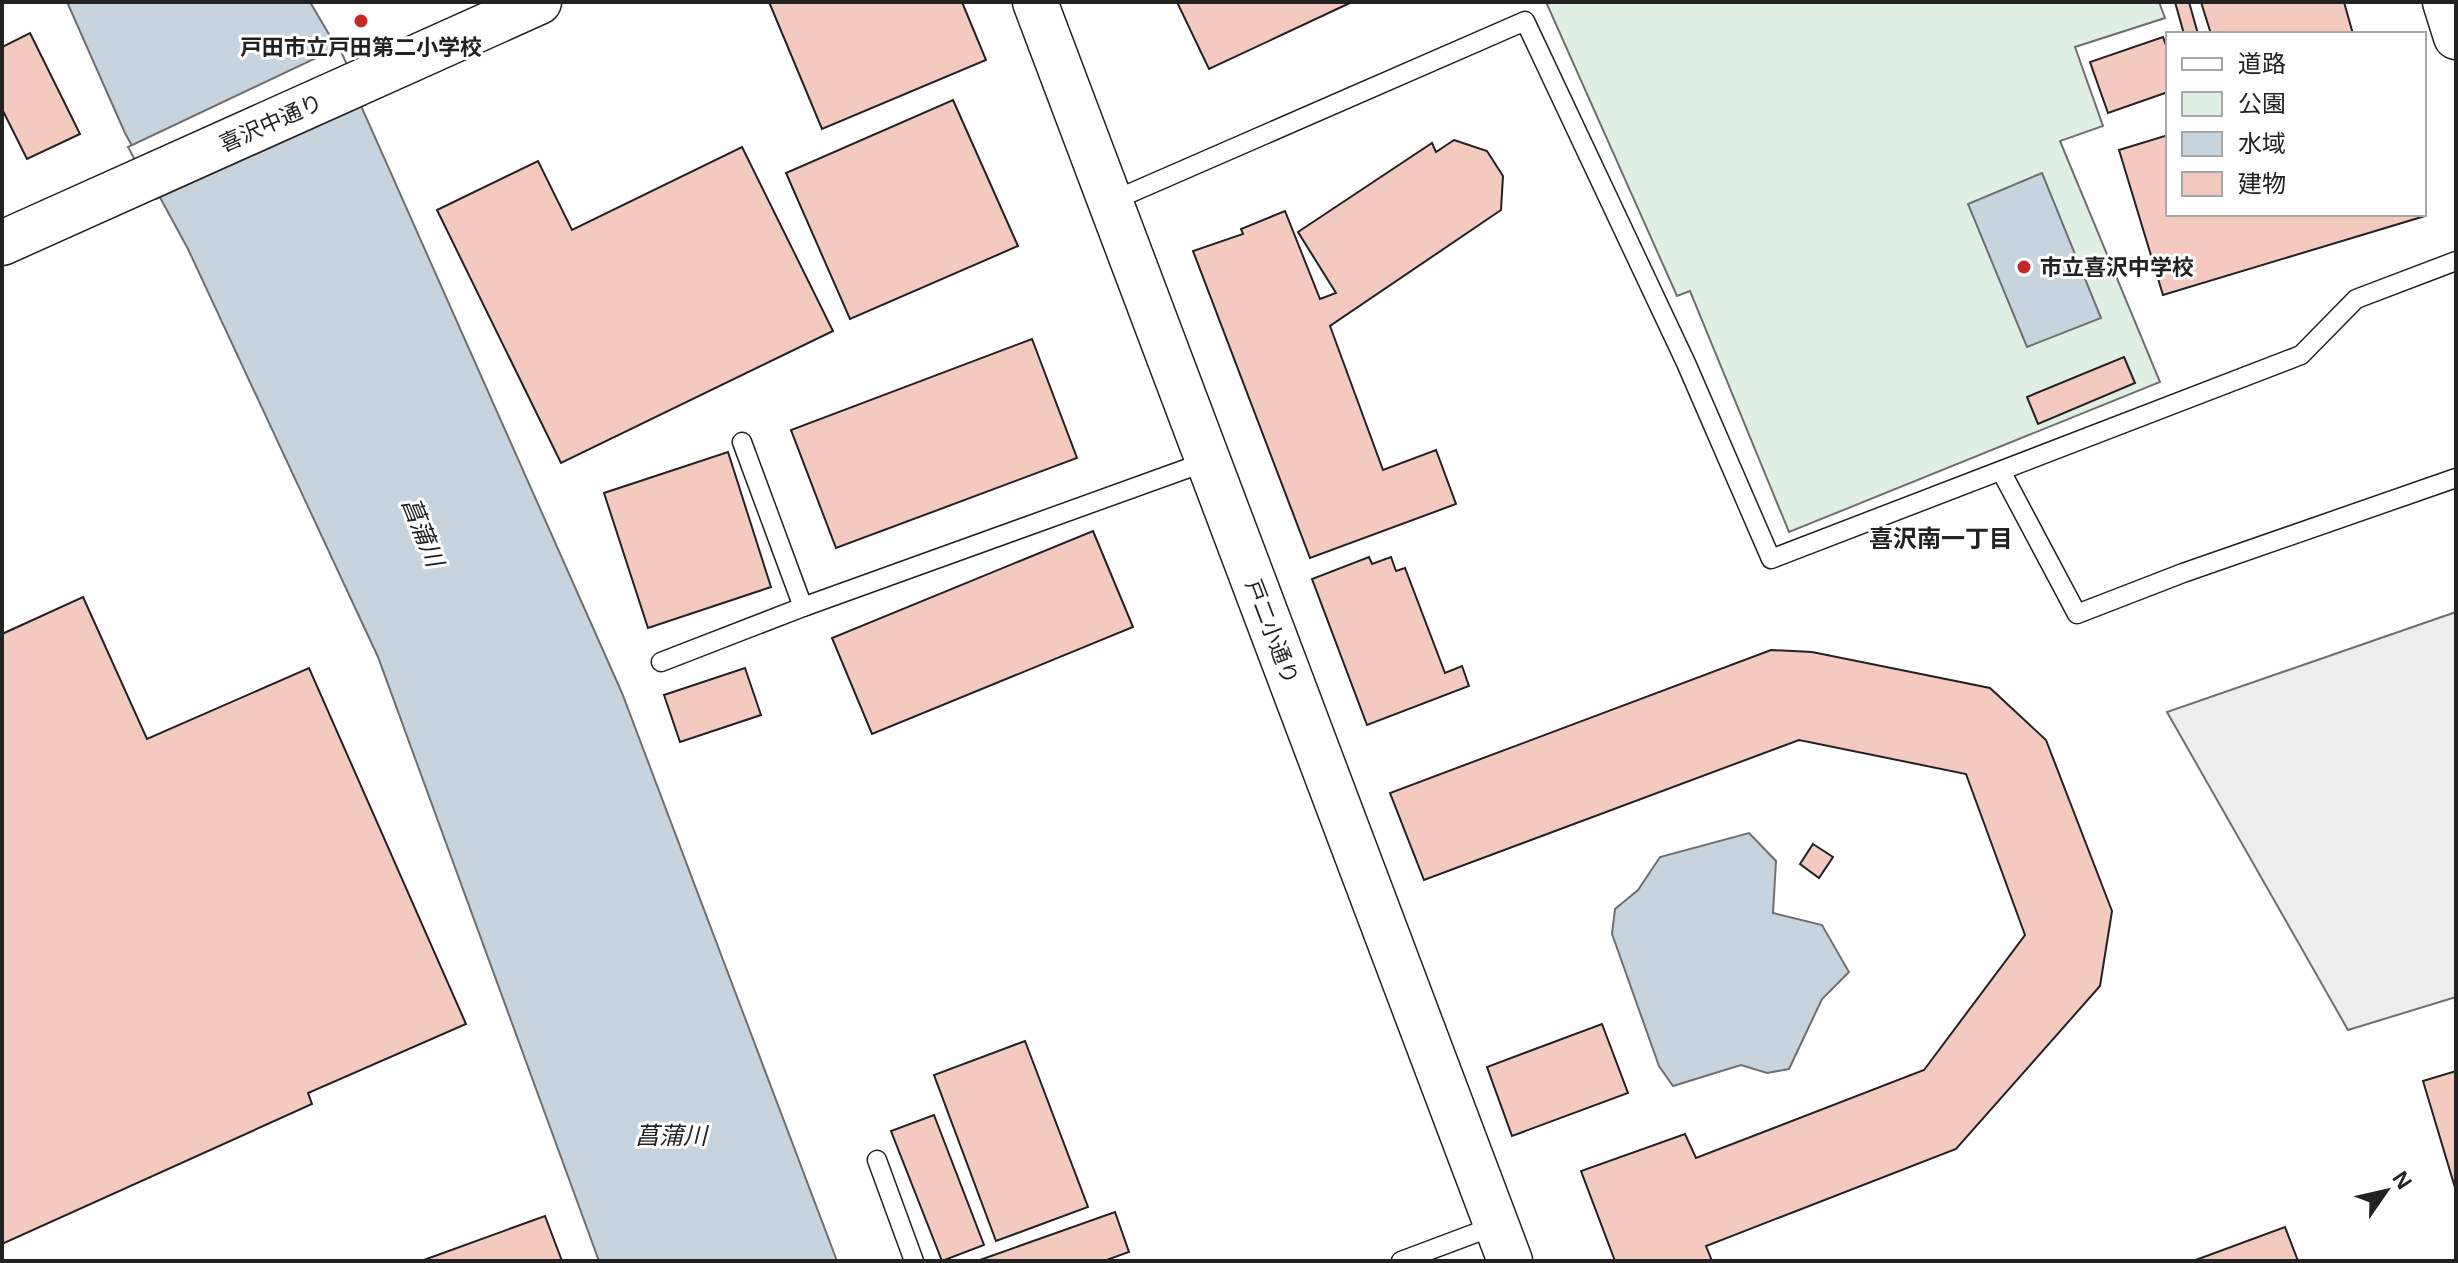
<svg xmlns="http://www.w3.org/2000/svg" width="2458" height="1263" viewBox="0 0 2458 1263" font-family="Arial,'Noto Sans JP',sans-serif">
<rect width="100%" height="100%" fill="#fff"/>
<polygon fill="#e0efe3" stroke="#6f6f6f" stroke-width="2" points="1546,2 2159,2 2165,18 2075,47 2103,126 2060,141 2160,382 1789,532 1690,291 1677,296"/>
<polygon fill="#ededed" stroke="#6f6f6f" stroke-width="2" points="2456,612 2456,997 2348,1030 2167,712"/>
<g fill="#c7d3dd" stroke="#6f6f6f" stroke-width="2">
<polygon points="67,2 310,2 330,36 622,693 837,1261 599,1261 378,657 188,249 125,133"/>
<polygon points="2042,173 2101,318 2027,347 1968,204"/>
<polygon points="1749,833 1776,861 1773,913 1822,925 1849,972 1822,999 1789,1069 1767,1073 1741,1065 1673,1086 1659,1066 1612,934 1615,909 1638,890 1660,857"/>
</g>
<polygon fill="#fff" stroke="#6f6f6f" stroke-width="2" points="339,47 365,105 156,199 128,147"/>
<g fill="#f3c9c0" stroke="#222" stroke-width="2">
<polygon points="769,2 962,2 986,60 822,129"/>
<polygon points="1177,2 1352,2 1209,69"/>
<polygon points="2175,2 2189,2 2198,34 2184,34"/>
<polygon points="2201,2 2344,2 2353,34 2211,34"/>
<polygon points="30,33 80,134 27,159 2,109 2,47"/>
<polygon points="2163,37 2168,51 2168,92 2108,113 2090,62"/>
<polygon points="953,100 1018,246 850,319 786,173"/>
<polygon points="2168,135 2168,214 2424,214 2424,212 2425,216 2163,295 2119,150"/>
<polygon points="1454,140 1487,151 1503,176 1501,210 1330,326 1383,470 1436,450 1456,504 1310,558 1193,251 1243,234 1241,229 1285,211 1320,299 1336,293 1298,232 1432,143 1436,152"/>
<polygon points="742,147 833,331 561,463 437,210 538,161 572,230"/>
<polygon points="1032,339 1077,458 836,548 791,430"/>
<polygon points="2124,357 2135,383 2038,424 2027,397"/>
<polygon points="728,452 771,587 648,628 604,493"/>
<polygon points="1093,531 1133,627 872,734 832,638"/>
<polygon points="1369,557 1372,564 1391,557 1396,571 1405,568 1445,673 1462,666 1469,686 1367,725 1312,579"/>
<polygon points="83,597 147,739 309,668 466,1024 308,1093 312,1104 2,1244 2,634"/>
<polygon points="1771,650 1812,652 1990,688 2046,740 2112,911 2100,986 1956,1149 1706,1246 1712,1261 1615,1261 1581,1171 1685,1134 1696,1158 1924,1070 2025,935 1966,774 1799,740 1424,880 1390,793"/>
<polygon points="745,668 761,715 680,742 664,695"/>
<polygon points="1813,844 1833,857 1819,878 1800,864"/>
<polygon points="1602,1024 1628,1093 1512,1136 1487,1067"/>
<polygon points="1025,1041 1088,1207 996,1241 934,1075"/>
<polygon points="2456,1071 2456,1191 2423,1081"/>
<polygon points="934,1115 984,1245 942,1261 891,1131"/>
<polygon points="1115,1212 1129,1252 1104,1261 977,1261"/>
<polygon points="545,1216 562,1261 421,1261"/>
<polygon points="2285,1227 2298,1261 2193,1261"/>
</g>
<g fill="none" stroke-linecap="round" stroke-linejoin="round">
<defs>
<g id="lane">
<polyline points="1110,202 1525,21 1686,363 1771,559 2301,355 2356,299 2456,261"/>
<polyline points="742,442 803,607"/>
<polyline points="2001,471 2077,614 2183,573 2456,478"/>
<polyline points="661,662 803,607 1208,461"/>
<polyline points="877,1160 914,1261"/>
<polyline points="1401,1261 1497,1225"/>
</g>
<g id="secondary">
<polyline points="1035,2 1510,1261"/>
<polyline points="2,243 539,2"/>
</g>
<polyline id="primary" points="2445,2 2456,37"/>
</defs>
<use href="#lane" stroke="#222" stroke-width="21"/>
<use href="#secondary" stroke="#222" stroke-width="47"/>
<use href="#primary" stroke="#222" stroke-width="47"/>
<use href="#lane" stroke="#fff" stroke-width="18"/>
<use href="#secondary" stroke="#fff" stroke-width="44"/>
<use href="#primary" stroke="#fff" stroke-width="44"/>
</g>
<g fill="#c62828" stroke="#fff" stroke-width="3">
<circle cx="361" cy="21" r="8"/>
<circle cx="2024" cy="267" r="8"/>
</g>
<g text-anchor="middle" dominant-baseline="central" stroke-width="6" stroke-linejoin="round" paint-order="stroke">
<g font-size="22" font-weight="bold" fill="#222" stroke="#fff">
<text x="361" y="47">戸田市立戸田第二小学校</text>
<text x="2040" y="267" text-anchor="start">市立喜沢中学校</text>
</g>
<g font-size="22" fill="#222" stroke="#fff">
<text transform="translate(271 123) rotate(-24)">喜沢中通り</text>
<text transform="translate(1272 632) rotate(69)">戸二小通り</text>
</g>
<g font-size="24" font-style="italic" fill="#222" stroke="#fff">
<text transform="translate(423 532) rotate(68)">菖蒲川</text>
<text x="671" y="1135">菖蒲川</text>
</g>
<g font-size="24" font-weight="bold" fill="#222" stroke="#fff">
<text x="1941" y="538">喜沢南一丁目</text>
</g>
</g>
<rect width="2458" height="1263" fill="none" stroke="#222222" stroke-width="8"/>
<rect x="2166" y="32" width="260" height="184" fill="#ffffff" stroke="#a7a7a7" stroke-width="2"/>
<rect x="2182" y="58" width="40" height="12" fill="#ffffff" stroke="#a7a7a7" stroke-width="2"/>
<text x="2238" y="72" font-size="24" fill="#222222">道路</text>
<rect x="2182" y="92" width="40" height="24" fill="#e0efe3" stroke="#a7a7a7" stroke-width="2"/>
<text x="2238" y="112" font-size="24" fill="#222222">公園</text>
<rect x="2182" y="132" width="40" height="24" fill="#c7d3dd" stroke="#a7a7a7" stroke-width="2"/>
<text x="2238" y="152" font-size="24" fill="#222222">水域</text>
<rect x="2182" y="172" width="40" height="24" fill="#f3c9c0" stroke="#a7a7a7" stroke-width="2"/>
<text x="2238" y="192" font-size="24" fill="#222222">建物</text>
<g transform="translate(2386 1191) rotate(56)" stroke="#ffffff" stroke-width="6" paint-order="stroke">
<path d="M0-6L14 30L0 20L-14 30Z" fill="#222222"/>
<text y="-12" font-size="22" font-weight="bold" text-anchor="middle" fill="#222222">N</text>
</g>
</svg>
